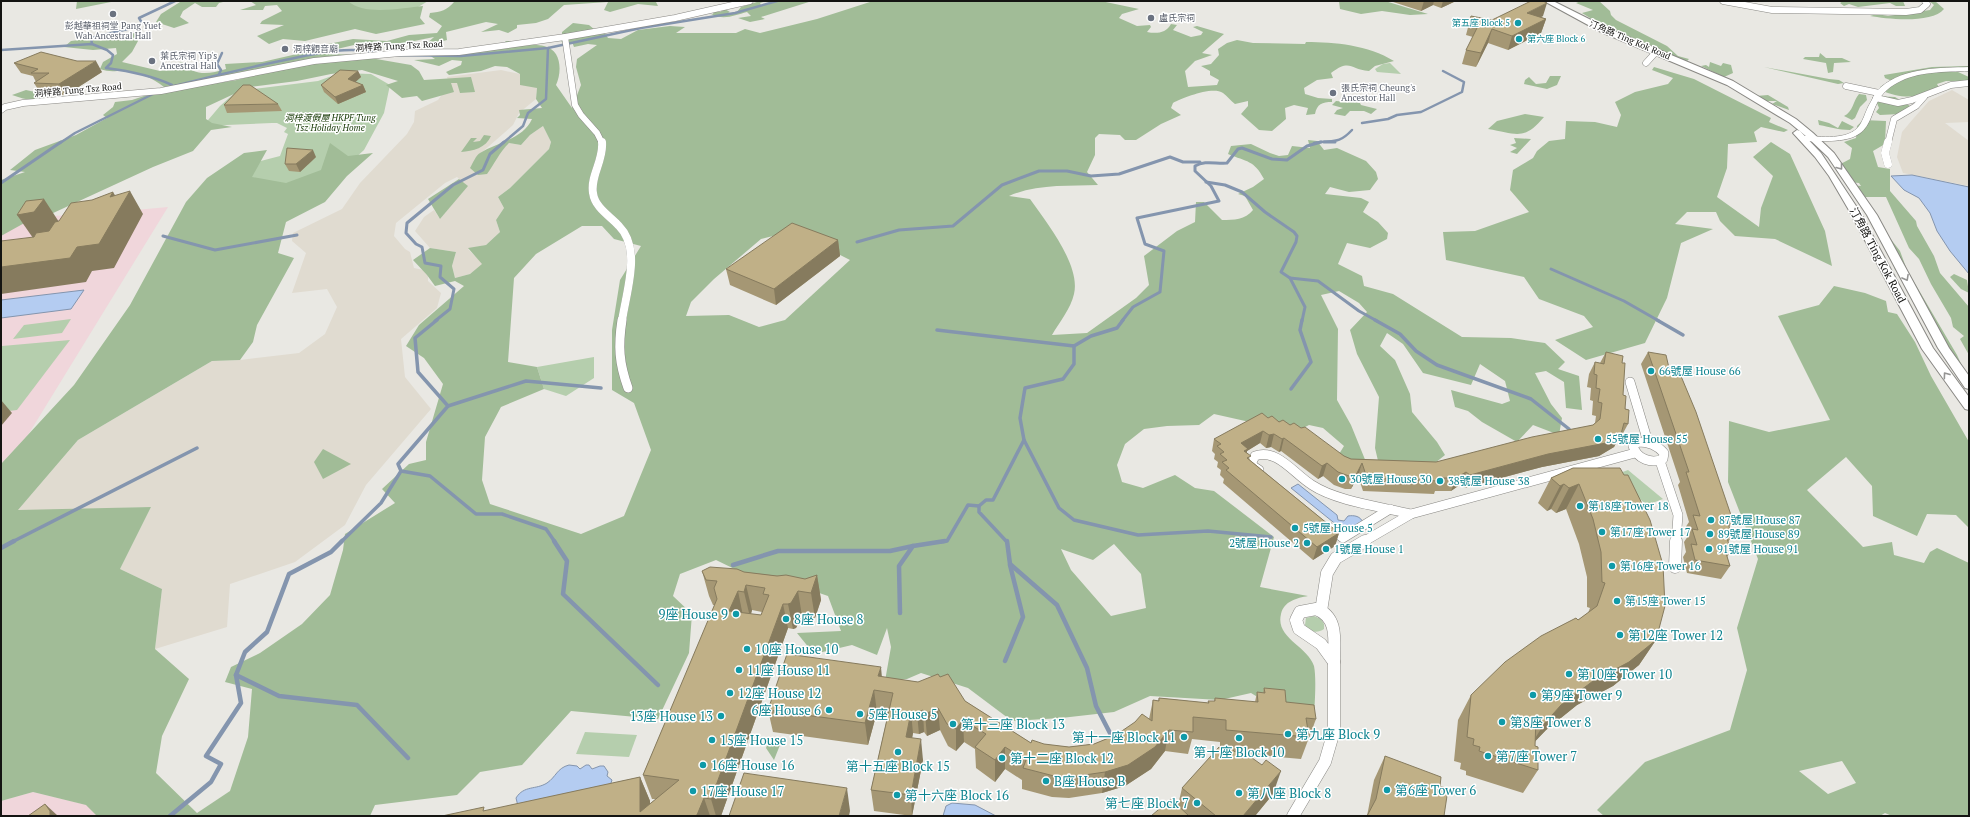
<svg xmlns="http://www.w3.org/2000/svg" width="1970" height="817" viewBox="0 0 1970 817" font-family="'PT Serif','Noto Sans TC',serif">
<rect width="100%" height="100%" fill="#e9e8e3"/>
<g fill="#e0dbd0">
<polygon points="501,70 520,74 537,88 536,99 519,113 513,125 480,154 498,154 509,143 521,145 530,135 543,126 551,142 549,149 510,188 498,197 504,208 496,220 500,232 486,245 468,249 483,264 470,274 455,278 452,266 456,252 430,248 415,231 424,217 434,210 440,219 467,186 457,177 445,183 396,223 394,236 405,249 410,252 414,268 428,271 428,281 441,293 437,308 401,339 405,377 431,409 366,485 345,525 295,562 230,584 227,627 155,649 162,589 120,569 151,507 17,511 78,440 212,361 240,360 299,353 325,334 337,307 327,289 292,293 306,253 292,241 293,233 342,209 360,183 407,134 414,122 415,111 438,100 443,93 448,81 447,77"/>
<polygon points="1952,90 1969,100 1969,122 1945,123 1969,141 1969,186 1903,173 1897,157 1902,132 1913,119 1929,101"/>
</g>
<g fill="#f0d6db">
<polygon points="168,207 28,435 1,464 1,223 10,217 81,215"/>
<polygon points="33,792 87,805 97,816 1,816 1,801"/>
</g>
<g fill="#b5cead">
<polygon points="341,1 428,1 410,12 358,16"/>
<polygon points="1390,63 1401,74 1377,72 1375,69 1383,64"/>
<polygon points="340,73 371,74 390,85 384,113 364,150 310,199 236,180 242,166 280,156 288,134 284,132 287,128 277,123 272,123 203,126 220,106 237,91 318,81"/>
<polygon points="71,319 62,333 13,339 24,325"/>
<polygon points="70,340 17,410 1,412 2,346"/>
<polygon points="594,357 594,378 566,396 544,389 537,367"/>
<polygon points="1628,470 1663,499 1647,505 1612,476"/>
<path d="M 1314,616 L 1321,619 L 1324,624 L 1324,629 C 1317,634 1309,632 1305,625 L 1306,618 Z"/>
<polygon points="585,732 637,735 629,757 576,754"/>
</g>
<g fill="#a1bc97" fill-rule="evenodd">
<polygon points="77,1 116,1 76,9"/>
<polygon points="177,1 227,1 219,3 216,7 202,7 195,3 183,11 180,17 189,23 174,28 156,22 161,14 180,2"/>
<path d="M 250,1 L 348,1 C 363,16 403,8 423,6 L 420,18 L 425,24 L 376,34 L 355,29 L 305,41 L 283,39 L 269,44 L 257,36 L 284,25 L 260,24 L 262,21 L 282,11 L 277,5 L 265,6 L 263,10 L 240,10 L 256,5 Z"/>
<path d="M 452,1 L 657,1 L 656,2 L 658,6 L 638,4 L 610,12 L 604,10 L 608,2 L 564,5 L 548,19 L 536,23 L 517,25 L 517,28 L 508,33 L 499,30 L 481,32 L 498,24 L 486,22 L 446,32 L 447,40 L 424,46 L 434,37 L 404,43 L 372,44 L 370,48 L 360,53 L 354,45 L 337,49 L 335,54 L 353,55 L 411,65 L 419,71 L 424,80 L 471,77 L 475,92 L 460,93 L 457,83 L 451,83 L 454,92 L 422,101 L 417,96 L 402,98 L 386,85 L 398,81 L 362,70 L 331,74 L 297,81 L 249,87 L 206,107 L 206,119 L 212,123 L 232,127 L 211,130 L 193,151 L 153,167 L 51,214 L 28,221 L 1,236 L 1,180 L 25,172 L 10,170 L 35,150 L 76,135 L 107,118 L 103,115 L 113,107 L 115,102 L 132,100 L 153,93 L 237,80 L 248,77 L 250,72 L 164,87 C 153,78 137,71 122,71 C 113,71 108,72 100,69 L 103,62 L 117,54 L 116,48 L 93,50 L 64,47 L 71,41 L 136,33 L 138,41 L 132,52 L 122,62 L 160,71 L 182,62 C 195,77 209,74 226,69 L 225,64 L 262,62 L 297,54 L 323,45 L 353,39 L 387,41 L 409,35 L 437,33 L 442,26 L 429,17 L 430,13 C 441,12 447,10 454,2 Z"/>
<path d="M 760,1 L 766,1 L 760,3 L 761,5 L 769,4 L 771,1 L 812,1 L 761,17 L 765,19 L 750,22 L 738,18 L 751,16 L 747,12 C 735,15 724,21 711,14 L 713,14 L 714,11 L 720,12 L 725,9 L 730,12 L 728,13 L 736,13 L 741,7 Z"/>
<path d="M 873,1 L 1101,1 L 1139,9 L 1122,14 L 1119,18 L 1137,26 L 1150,25 L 1151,27 L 1147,32 C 1157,34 1166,33 1171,24 L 1177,25 L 1173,30 L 1191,37 L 1201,35 L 1203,32 L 1193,27 L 1197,26 L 1224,34 L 1202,53 L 1212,55 L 1195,61 L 1185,71 L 1188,87 L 1217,85 L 1219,80 L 1210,75 L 1210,71 L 1201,66 L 1211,64 L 1219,55 L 1218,49 L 1227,43 L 1237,40 L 1253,43 L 1305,44 L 1306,42 C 1335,42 1368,45 1394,61 L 1375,66 L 1369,71 C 1350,70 1351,58 1331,73 L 1333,78 L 1317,80 L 1304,88 L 1305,94 L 1318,98 L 1332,99 L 1332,102 C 1322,102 1317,104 1315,114 L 1306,115 L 1308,108 L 1294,105 L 1285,108 L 1286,119 L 1272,131 L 1259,130 L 1241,114 L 1248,106 L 1248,101 L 1235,104 C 1231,101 1227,96 1223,93 C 1212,86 1183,98 1173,103 L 1171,108 L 1181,115 L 1161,124 L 1136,140 L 1125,140 L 1120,135 L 1099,134 L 1095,138 L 1095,155 L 1087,172 L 1098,185 C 1069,186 1036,184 1009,196 L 1030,199 C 1046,222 1081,265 1074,294 C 1071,308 1059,323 1052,335 L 1087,333 L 1136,298 L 1149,285 L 1144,256 L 1177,231 L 1195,222 L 1196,202 L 1204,202 L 1222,220 C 1234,220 1245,220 1253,210 L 1245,196 L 1238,194 L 1253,187 L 1264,179 C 1254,160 1247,162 1228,154 L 1231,146 L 1251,144 L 1270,153 L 1279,156 L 1288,155 L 1292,146 L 1310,148 L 1308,140 L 1317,141 L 1324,150 L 1337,148 L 1366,161 L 1376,172 L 1378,179 L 1370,190 L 1349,192 L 1330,187 L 1325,194 L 1361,198 L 1369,202 L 1363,212 L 1378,222 L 1388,233 L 1387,239 L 1370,248 L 1347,243 L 1338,264 L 1362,276 L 1364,286 L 1393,294 L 1462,337 L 1511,338 L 1545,343 L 1565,362 L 1558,369 L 1579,376 L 1582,410 L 1566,408 L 1564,382 L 1546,371 L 1535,373 L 1551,404 L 1562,418 L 1559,435 L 1533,425 L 1517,442 L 1482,422 L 1468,411 L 1455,407 L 1451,390 L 1502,404 L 1510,401 L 1505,381 L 1480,364 L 1471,385 L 1423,373 L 1403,344 L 1387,333 L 1380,346 L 1395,360 L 1410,394 L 1412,412 L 1437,442 L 1445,455 L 1435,463 L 1379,465 L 1375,448 L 1379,397 L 1357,354 L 1350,330 L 1367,312 L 1359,303 L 1339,291 L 1321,295 L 1338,329 L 1337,400 L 1351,425 L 1366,462 L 1336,459 L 1344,446 L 1323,428 L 1309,425 L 1295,432 L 1214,414 L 1199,425 L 1167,426 L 1144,429 L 1125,444 L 1117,465 L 1122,482 L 1143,488 L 1175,475 L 1195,488 L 1214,491 L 1274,537 L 1260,587 L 1308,596 C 1297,598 1284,601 1281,614 C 1275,638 1308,646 1314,666 C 1317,680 1314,715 1313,731 L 1251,693 L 1220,700 L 1150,696 L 1114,712 L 1061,718 L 1012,721 L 968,688 L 921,673 L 907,679 L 885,681 L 891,647 L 887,628 L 877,655 L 852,645 L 814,654 L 797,633 L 841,631 L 828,596 L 781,580 L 753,578 L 716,560 L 680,574 L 673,596 L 692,614 L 689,653 L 658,719 L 571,711 L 522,765 L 480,772 L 457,795 L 375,805 L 370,816 L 97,816 L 86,805 L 33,792 L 1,801 L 1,464 L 74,385 L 130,305 L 186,202 L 207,178 L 244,153 L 267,150 L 252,177 L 286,183 L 321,170 L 330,143 L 348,156 L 373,153 L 347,176 L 325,202 L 286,222 L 278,253 L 294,258 L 257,325 L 253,342 L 240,360 L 212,361 L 78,440 L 18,510 L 151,507 L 120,569 L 162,589 L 155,649 L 189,679 L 162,736 L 156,773 L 197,813 L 230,791 L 248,737 L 252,689 L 225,682 L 231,667 L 260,653 L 302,624 L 330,595 L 343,550 L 345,534 L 395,503 L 382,489 L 409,464 L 426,460 L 426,442 L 443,384 L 424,358 L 406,346 L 419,325 L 464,286 L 455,281 L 435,286 L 427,275 L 413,260 L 430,248 L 456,252 L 452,266 L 455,278 L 470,274 L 482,264 L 468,248 L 486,245 L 500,232 L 496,220 L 504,208 L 498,197 L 510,188 L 549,149 L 551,142 L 543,126 L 530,135 L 521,145 L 509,143 C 499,153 495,163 487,174 L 478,175 L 470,168 C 473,163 476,155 480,153 C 498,142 523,139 532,119 L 517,118 L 520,115 L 519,110 L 542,108 L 536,99 L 537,88 L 520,85 L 520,74 L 507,67 L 495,66 L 481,71 L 449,75 L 446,72 L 461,65 L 462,61 L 452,60 L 439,66 L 414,60 L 435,59 L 429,55 L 498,48 L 506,41 L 517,41 L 513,46 C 522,46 535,44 544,46 C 562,50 562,72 556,85 L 572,108 L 581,85 L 576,67 L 577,59 L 597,45 L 588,44 L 574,47 L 572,42 L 563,43 L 561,41 L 574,36 L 562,36 L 562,32 L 573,23 L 589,25 L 595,30 L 604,32 L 608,38 L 621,39 L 638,30 L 670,26 L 685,27 L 676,33 L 736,33 L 745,29 L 760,33 L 817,19 ZM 582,226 L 602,226 L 614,239 L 641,246 L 620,280 L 612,330 L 612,390 L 634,403 L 651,450 L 624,516 L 581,534 L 490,504 L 482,480 L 485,437 L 501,407 L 544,389 L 537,367 L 508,362 L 514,278 L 536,254 ZM 793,231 L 850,260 L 785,320 L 759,327 L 729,315 L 686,316 L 691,302 L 714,279 L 761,239 ZM 1114,544 L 1141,574 L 1146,608 L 1111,616 L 1071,570 L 1061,549 L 1093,560 Z"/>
<polygon points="1339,1 1385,1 1428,14 1410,15 1382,11 1361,14 1340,9"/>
<polygon points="1581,1 1599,1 1610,11 1611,15 1616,20 1667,46 1678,56 1689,59 1687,61 1639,42 1603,26 1582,13 1593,10 1576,3"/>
<polygon points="1843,1 1903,1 1905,6 1896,6 1890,3 1858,7 1849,4 1844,6 1840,3"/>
<path d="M 1929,1 L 1935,1 L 1944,9 C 1932,24 1887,19 1870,16 L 1877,14 L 1888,16 L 1930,10 L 1934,5 Z"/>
<polygon points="1820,53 1826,58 1842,58 1851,62 1834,63 1833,72 1828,73 1826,63 1803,59 1805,57 1819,57"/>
<polygon points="1710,62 1721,66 1723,63 1731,65 1733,73 1724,77 1701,66 1706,65 1709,67"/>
<path d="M 1969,66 L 1969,70 L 1958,72 L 1969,77 L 1969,82 L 1946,81 L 1937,84 L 1941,91 C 1920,97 1901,100 1881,90 L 1880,87 L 1885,84 L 1893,85 L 1892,81 L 1885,78 L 1884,75 L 1932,67 Z"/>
<polygon points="1654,67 1694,79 1771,118 1769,122 1788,130 1784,132 1761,127 1754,132 1757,142 1728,144 1727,168 1717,197 1759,227 1761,208 1773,176 1753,157 1771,142 1790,154 1825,231 1832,266 1775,239 1735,236 1720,221 1716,212 1687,212 1675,224 1713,229 1681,243 1667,298 1645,343 1586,360 1555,340 1593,327 1584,316 1539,299 1524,277 1446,260 1443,232 1475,231 1529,212 1510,190 1513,170 1533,158 1537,151 1549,141 1565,139 1566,121 1595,122 1617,127 1621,115 1615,102 1635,92 1668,84 1673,78 1652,70"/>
<polygon points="1764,67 1829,79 1839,80 1844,83 1838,84"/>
<polygon points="1550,76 1561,76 1557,85 1547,89 1524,84 1525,80 1529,77 1536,84 1546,83"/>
<path d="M 26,90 L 49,95 C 38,104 24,99 12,95 Z"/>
<path d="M 1859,94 L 1866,95 L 1867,100 L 1860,107 L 1855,118 L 1852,120 L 1844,116 C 1853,112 1853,101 1859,94 Z"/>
<polygon points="1768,95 1788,107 1789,110 1772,104 1777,101 1766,101 1756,96"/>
<polygon points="1874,96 1895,97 1910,106 1900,114 1880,115 1876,112 1879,108"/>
<polygon points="1336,101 1360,103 1361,105 1377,109 1371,114 1364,111 1350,111 1345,116 1334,114 1337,110 1343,108 1332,105"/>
<path d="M 1525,114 L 1544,117 C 1524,141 1517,134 1488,129 L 1497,121 Z"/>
<path d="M 1818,120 L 1829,123 L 1838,128 L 1842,121 L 1854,127 L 1850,130 C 1838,130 1831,127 1819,125 Z"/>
<polygon points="1863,120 1886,121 1885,144 1873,151 1878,167 1890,169 1890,191 1916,221 1917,226 1934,256 1940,273 1969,307 1969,355 1960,339 1964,336 1953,327 1951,318 1931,284 1919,259 1909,248 1886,197 1865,197 1885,231 1850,185 1861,186 1859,183 1849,182 1835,167 1850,159 1852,148 1844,142 1856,138 1857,126"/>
<path d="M 484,135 L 491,136 C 486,148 473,151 461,152 L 471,138 L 477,138 L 473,142 L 480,141 Z"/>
<polygon points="1514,138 1531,139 1517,154 1510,152 1517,148 1510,145 1516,143"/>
<polygon points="459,179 468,186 440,219 428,199"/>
<polygon points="1886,233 1900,251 1907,270 1957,355 1964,370 1956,373 1902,273 1895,270"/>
<polygon points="1954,274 1967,280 1969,293 1961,289 1950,277"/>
<path d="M 1834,286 L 1865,293 L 1886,301 L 1888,312 L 1897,314 L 1915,342 L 1931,376 L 1969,442 L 1969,528 L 1956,515 L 1927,514 L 1917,536 L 1873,516 L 1872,486 L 1846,457 L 1807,490 L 1863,547 L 1892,542 L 1894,555 L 1924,563 L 1930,552 L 1937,548 L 1969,563 L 1969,816 L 1892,816 L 1885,813 L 1880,816 L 1604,816 L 1597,810 L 1645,762 L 1730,730 L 1747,670 L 1737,628 L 1758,559 L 1728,482 L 1729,421 L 1769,432 L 1830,420 L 1778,316 L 1819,305 ZM 1842,761 L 1856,783 L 1828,794 L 1799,771 Z"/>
<polygon points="323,449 351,464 323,479 314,462"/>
<polygon points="782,740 774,760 766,748 768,743"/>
</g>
<g fill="#b4ccf1" stroke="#8495ae">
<polygon points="1912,175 1969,187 1969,274 1950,251 1937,231 1930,213 1919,198 1904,190 1891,176"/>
<polygon points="84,290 71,309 1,318 1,300"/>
<path d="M 1298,484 L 1337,515 L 1338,520 L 1344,521 L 1348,516 C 1354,515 1361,516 1363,523 L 1349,530 L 1338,526 L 1291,488 Z"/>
<path d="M 569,765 L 577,766 L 580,769 L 586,765 L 589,765 L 592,769 L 600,766 L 604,766 L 608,772 L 607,776 L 612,780 L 610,786 L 518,806 L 516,798 C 524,785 536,790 547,783 C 556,777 557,768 569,765 Z"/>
<polygon points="952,803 975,805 996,816 943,816 946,806"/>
</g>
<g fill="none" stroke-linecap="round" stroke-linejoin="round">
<g stroke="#8495ae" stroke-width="2.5">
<polyline points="92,44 91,38 136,27 142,23 139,18 175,1"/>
<path d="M 1,50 L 92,44 L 107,50 L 113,55 L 111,63 L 106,68 C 129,71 151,75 172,85"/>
<polyline points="394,55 461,56 548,48 641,28 735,13 777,1"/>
<polyline points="219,74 221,70 217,64 222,53"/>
<path d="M 166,88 C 204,78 242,69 280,61 C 311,55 346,45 377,53"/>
<polyline points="1362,123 1388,119 1397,115 1421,112 1462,92 1464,82 1443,71"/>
<polyline points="60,143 75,133 153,94"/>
<polyline points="503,143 523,126 528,113 546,99 548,48"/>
<path d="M 1314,143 C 1332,139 1337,146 1352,130"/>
</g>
<g stroke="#8495ae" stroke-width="3">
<polyline points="1324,142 1335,142"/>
<polyline points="1206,182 1225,185 1242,192 1265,212 1294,232 1297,236 1296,242 1281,272 1290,278 1305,307 1302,321"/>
<polyline points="1,183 61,142"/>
<polyline points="163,236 215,250 297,235"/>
<polyline points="857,242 899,230 953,226 1002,185 1039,171 1067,171 1091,176 1119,174 1170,157 1183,162 1200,162"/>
<polyline points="1551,269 1624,301 1659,321"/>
<polyline points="1290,278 1318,281 1359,311 1377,321"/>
<polyline points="435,321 450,309 454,289 440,277 441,266 425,263 422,247 416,244 406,233 407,223 453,185 483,170 490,154 504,142"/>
<path d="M 1122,321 L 1133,307 L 1160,292 L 1164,251 L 1145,244 L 1137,218 L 1219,201 L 1211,186 L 1195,171 L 1195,166 C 1205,160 1216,164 1227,163 L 1238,149 L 1242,148 L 1272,159 L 1287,160 L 1307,146 L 1321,142"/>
</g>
<g stroke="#8495ae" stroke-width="3.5">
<polyline points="437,320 415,338 418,372 448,406 398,464 401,471 430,476 476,514 502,514 546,529 555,542"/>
<polyline points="1375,320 1400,334 1416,351 1437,365 1531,399 1569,429"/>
<polyline points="1657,320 1683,335"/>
<polyline points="937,330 1074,346"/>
<polyline points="1291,389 1311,362 1300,330 1302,320"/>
<polyline points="448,406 526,381 601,388"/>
<polyline points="1024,440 1059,508 1074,520 1138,535 1208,531 1271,537"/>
<polyline points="12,542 197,448"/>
<polyline points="341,542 381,503 401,471"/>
<polyline points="939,542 947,541 968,505 979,506"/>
<polyline points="1007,542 979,512 979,506 986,500 993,500 1024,440 1020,418 1025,388 1063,379 1074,364 1074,346 1091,336 1117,328 1123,320"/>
</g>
<g stroke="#8495ae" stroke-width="4.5">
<polyline points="554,541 567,561 563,594 658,685"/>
<polyline points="1007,541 1010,564 1057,605 1087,668 1096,706 1111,735"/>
<polyline points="1,548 14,541"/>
<polyline points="733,565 778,551 890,551 913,546"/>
<polyline points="900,613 899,566 913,546 945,541"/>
<polyline points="1005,661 1023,617 1010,565"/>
<polyline points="236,675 279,696 357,705 408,758"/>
<polyline points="170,816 211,782 221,764 206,756 241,703 236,675 245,652 267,632 289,574 331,552 342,541"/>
</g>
<defs>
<g id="minor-far3">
<polyline points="1723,1 1772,10 1906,12 1920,10 1927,4 1925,1"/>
<polyline points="565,37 575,105 581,115 597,133 602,143"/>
<polyline points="1646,63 1657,51"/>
<polyline points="1846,86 1879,93"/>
<polyline points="1876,98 1898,103 1912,100 1951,85 1969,83"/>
<polyline points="1,110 5,107 23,103 161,91 314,61 400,53 459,52 565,37 675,18 750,1"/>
<polyline points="1888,143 1894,119 1916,106 1924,97"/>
</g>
<g id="minor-far2">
<path d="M 602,142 C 604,160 590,176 593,193 C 595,208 610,216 619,226 C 642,249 626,292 622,321"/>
<polyline points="1888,142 1885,153 1888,164"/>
</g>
<g id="minor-far1">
<path d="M 622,320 C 618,346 619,363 628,388"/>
<polyline points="1630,382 1648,442"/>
<path d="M 1638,442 C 1649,442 1657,445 1664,453 L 1663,459 C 1651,464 1637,459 1633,446 Z"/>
<polyline points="1660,461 1678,515 1676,542"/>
<path d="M 1259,470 L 1253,466 L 1252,462 L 1255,456 C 1277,448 1294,474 1312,485 C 1336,501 1382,507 1411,514"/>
<polyline points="1329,527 1343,538 1390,509"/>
<polyline points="1363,542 1411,514 1635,453"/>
</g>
<g id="minor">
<polyline points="1675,567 1676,541"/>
<path d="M 1316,609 C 1339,617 1334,642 1334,662 L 1321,644 L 1299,629 L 1296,620 L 1300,612 Z"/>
<polyline points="1321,611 1327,573 1336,558 1365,541"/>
<polyline points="1293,816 1325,762 1334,731 1334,662"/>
</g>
<path id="tertiary" d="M 1969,67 L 1969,71 C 1945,72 1918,71 1897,83 C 1858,104 1888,142 1824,141 C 1817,141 1805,143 1800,138 L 1804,136 C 1820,136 1848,141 1859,126 C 1863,121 1865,113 1868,107 C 1872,100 1875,92 1881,87 C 1905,67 1940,68 1969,67 Z"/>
<g id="secondary">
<polygon points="1544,1 1553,1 1607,28 1733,81 1796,119 1813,133 1834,153 1877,215 1949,348 1969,376 1969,389 1965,388 1938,348 1867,215 1828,157 1807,137 1790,123 1727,85 1601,32"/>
<polygon points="1797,130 1800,131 1821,153 1860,212 1933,348 1969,397 1969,410 1965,409 1922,349 1850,212 1829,176 1815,157 1793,133"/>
</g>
</defs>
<use href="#minor-far3" stroke="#898884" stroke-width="7"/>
<use href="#minor-far2" stroke="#898884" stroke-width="8"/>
<use href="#minor-far1" stroke="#898884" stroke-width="10"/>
<use href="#minor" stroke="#898884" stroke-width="13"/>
<use href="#tertiary" stroke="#898884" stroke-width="1"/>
<use href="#secondary" stroke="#898884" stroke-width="2"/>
<use href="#minor-far3" stroke="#fff" stroke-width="6"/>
<use href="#minor-far2" stroke="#fff" stroke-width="8"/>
<use href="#minor-far1" stroke="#fff" stroke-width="9"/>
<use href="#minor" stroke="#fff" stroke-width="12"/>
<use href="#tertiary" fill="#fff" fill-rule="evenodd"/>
<use href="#secondary" fill="#fff" fill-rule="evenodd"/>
</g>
<g fill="#a59774" fill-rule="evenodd">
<polygon points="1390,1 1456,1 1441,8 1433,5 1421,11"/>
<polygon points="1471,16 1492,20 1543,16 1541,17 1546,19 1541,33 1508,50 1488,43 1476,67 1462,64 1466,50 1473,37 1466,35"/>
<polygon points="14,63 102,72 66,95 41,94 34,83 36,82 33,76 21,73"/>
<polygon points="358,71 361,77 355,82 363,85 366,92 338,104 324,92 321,85"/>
<polygon points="278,104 282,111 227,113 224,105"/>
<polygon points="316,157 300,172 289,171 285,164"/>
<polygon points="838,240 840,256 776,305 730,285 726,269"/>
<polygon points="1606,352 1622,363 1623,395 1628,424 1621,437 1620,436 1614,447 1599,456 1542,467 1464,488 1461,484 1451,491 1435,491 1434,494 1363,491 1358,476 1351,489 1345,489 1334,485 1323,476 1318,479 1281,451 1279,452 1271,447 1266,448 1260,443 1247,451 1247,453 1250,460 1339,533 1335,546 1313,560 1223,483 1224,479 1220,475 1221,470 1217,467 1218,462 1214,459 1215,454 1212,451 1214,439 1268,418 1301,428 1344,456 1351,459 1409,461 1436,462 1593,425 1595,423 1596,416 1592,415 1593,401 1590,400 1591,388 1587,387 1589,374 1595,362 1600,363"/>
<polygon points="1648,352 1669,368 1733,521 1729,527 1732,536 1728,542 1731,551 1727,557 1730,566 1721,579 1687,573 1683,557 1686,552 1684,542 1688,536 1685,528 1689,522 1678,485 1680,482 1641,364"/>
<polygon points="1573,468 1656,640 1639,665 1613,686 1577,705 1546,730 1535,741 1535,746 1538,770 1523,793 1466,775 1466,771 1460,769 1461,763 1454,761 1458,720 1471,695 1588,613 1590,608 1587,607 1587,577 1579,544 1566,509 1556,513 1551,509 1547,511 1538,503 1551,478"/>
<path d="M 702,571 L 744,572 L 805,579 L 817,575 L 821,600 L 815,618 L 802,616 L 796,628 L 793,629 L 788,628 L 721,816 L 442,816 L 486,811 L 640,777 L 650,801 L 650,804 L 656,799 L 652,799 L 643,775 L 715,605 L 713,605 L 709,596 ZM 752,610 L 762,612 L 761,615 L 751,614 Z"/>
<polygon points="882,677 918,682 940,677 965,701 1031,743 1069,747 1094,744 1116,735 1149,719 1153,700 1158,701 1159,698 1208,703 1208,701 1214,701 1215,698 1255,702 1257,692 1263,693 1264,688 1286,702 1316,719 1301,759 1246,754 1273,794 1255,816 1151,816 1178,805 1182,788 1220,748 1220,742 1192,739 1188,754 1165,751 1151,769 1125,786 1102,793 1069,798 1052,797 1022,789 1022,780 1005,769 995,782 976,768 975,749 964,742 956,751 948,746 940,730 927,736 924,732 919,734 913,733 912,738 923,760 912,816 874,811 871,790 888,714 877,712 868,745 773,732 768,710"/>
<polygon points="1385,756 1440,786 1444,816 1367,816 1374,780"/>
</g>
<g fill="#867b5e">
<polygon points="1424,1 1434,1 1433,5 1421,11"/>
<polygon points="1443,1 1456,1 1441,8"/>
<polygon points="1547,3 1543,16 1522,26 1527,13"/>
<polygon points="1546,19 1541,33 1508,50 1512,36"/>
<polygon points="1492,29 1488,43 1476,67 1481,53"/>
<polygon points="96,61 102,72 66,95 59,84"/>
<polygon points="358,71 361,77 351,86 348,79"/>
<polygon points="363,85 366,92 338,104 335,97"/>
<polygon points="313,150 316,157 300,172 296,164"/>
<polygon points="130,191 143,214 114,268 92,271 86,282 1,294 1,267 77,247 113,192 121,205"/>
<polygon points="44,199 59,222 50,236 33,238 17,215"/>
<polygon points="838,240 840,256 776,305 774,289"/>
<polygon points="1,400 12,413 1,426"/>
<polygon points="1263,431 1260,443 1247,451 1245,461 1241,443"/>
<polygon points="1274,434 1271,447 1266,448 1269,435"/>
<polygon points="1621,434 1614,447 1599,456 1542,467 1464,488 1470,475"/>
<polygon points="1284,438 1281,451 1279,452 1282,439"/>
<polygon points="1327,463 1323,476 1318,479 1322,466"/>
<polygon points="1362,463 1358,476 1351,489 1355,477"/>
<polygon points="1466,472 1461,484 1451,491 1456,478"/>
<polygon points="1564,484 1551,509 1547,511 1560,486"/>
<polygon points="1579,484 1566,509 1556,513 1569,488"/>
<polygon points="1339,533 1335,546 1313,560 1317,547"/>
<polygon points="817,575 821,600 815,618 811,593"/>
<polygon points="746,585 752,610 750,617 744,592"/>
<polygon points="738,591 743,616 729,611"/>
<polygon points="798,591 802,616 796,628 793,629 788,604"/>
<polygon points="783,604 788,628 721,816 716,816 711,799"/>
<polygon points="1656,640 1639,665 1613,686 1577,705 1546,730 1529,748 1544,724 1561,705 1593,681"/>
<polygon points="881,667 883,689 878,676"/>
<polygon points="874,690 877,712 868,745 865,723"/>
<polygon points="938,708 940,730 927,736 925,714"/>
<polygon points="923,710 924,732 919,734 917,713"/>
<polygon points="911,712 913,733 908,759 906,737"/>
<polygon points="963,720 964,742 956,751 956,729"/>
<polygon points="1169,730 1165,751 1151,769 1125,786 1102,793 1105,772"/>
<polygon points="921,739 923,760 912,816 911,795"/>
<polygon points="1005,747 1005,769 995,782 995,760"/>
<polygon points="1281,771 1273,794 1255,816 1243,816"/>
<polygon points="640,777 650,801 650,816 640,812"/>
<polygon points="847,788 850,811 849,816 839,816"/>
<polygon points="704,798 710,816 695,816"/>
<polygon points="45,804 58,816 50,816"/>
</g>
<g fill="#c0b087" stroke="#867b5e" fill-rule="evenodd">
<polygon points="1531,1 1543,1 1547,3 1527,13 1546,19 1512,36 1492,29 1481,53 1466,50 1479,24 1470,21 1471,16 1492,20"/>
<polygon points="41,52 77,61 96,61 59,84 34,83 49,73 31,73 38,69 14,63"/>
<polygon points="340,70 358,71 348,79 363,85 335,97 321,85"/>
<polygon points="243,85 250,85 278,104 224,105"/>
<polygon points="287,148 313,150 296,164 285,164"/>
<polygon points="130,191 99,244 77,247 70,258 1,267 1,241 34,237 36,233 49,231 55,222 59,221 71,203 92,200 113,192 110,197"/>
<polygon points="44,199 34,212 17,215 26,201"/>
<polygon points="792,223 838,240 774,289 726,269"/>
<polygon points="1606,352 1623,356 1622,363 1625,363 1623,395 1626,396 1625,409 1629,410 1628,424 1624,423 1621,434 1606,443 1548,454 1470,475 1466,472 1456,478 1438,478 1439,481 1367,478 1362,463 1355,477 1349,476 1338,472 1327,463 1322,466 1284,438 1282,439 1274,434 1269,435 1263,431 1241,443 1248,449 1244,451 1251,456 1247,458 1339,533 1317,547 1226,470 1229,468 1222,462 1227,460 1220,454 1224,452 1217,446 1221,444 1214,439 1262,413 1268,418 1272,416 1279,422 1283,420 1290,425 1294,423 1301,428 1305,427 1344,456 1351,459 1436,462 1532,437 1593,425 1600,419 1602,403 1598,402 1600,389 1596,388 1597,375 1594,374 1595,362 1604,364"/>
<polygon points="1648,352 1666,355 1669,368 1678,369 1696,412 1733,521 1727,520 1732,536 1726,535 1731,551 1725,550 1730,566 1695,560 1691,544 1697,545 1692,529 1698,530 1693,515 1700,516 1686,472 1689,472"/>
<polygon points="1573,468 1620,468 1624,475 1628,475 1650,520 1663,565 1665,606 1656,640 1629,662 1593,681 1561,705 1544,724 1536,718 1535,746 1538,747 1538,770 1479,751 1480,747 1473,745 1474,739 1467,737 1471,695 1505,662 1541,636 1576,618 1578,620 1597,606 1605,583 1602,582 1601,552 1593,519 1579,484 1569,488 1564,484 1560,486 1551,478"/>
<path d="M 710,567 L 737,569 L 744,572 L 777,576 L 786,575 L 805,579 L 817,575 L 811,593 L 798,591 L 791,603 L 788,604 L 783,604 L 711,799 L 704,798 L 697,815 L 695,816 L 442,816 L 484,807 L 483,811 L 640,777 L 640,812 L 679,780 L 643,775 L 717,599 L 714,588 L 717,581 L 706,580 L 702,571 ZM 746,585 L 765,588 L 763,594 L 769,595 L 761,615 L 729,611 L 738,591 L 744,592 Z"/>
<polygon points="787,654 881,667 878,676 918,682 938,674 940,677 948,674 965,701 1031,743 1032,740 1044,744 1069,747 1094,744 1116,735 1135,722 1142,714 1152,721 1153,700 1159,701 1159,698 1209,703 1208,701 1215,701 1215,698 1258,702 1257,692 1265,693 1264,688 1285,690 1286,702 1314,705 1316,719 1306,718 1309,737 1226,730 1226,720 1193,717 1193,732 1169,730 1155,747 1128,765 1105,772 1071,777 1054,776 1023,768 1026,760 1005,747 995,760 975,747 986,734 963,720 956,729 947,724 938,708 925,714 923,710 917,713 911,712 906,737 921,739 911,795 871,790 893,693 874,690 865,723 768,710"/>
<polygon points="1219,747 1227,753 1231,748 1235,752 1238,748 1262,765 1266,760 1281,771 1243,816 1216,816 1182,788"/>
<polygon points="1385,756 1441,777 1440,786 1448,789 1444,816 1367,816 1376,799"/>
<polygon points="744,773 847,788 839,816 729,816"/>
<polygon points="1171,799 1189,816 1151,816"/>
<polygon points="45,804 50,811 50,816 28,816"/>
</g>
<defs><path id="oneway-chevron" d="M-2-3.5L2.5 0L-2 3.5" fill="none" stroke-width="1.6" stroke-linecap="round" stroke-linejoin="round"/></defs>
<g stroke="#959594">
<use href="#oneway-chevron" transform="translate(1840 167) rotate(52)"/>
<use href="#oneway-chevron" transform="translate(1906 278) rotate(61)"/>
<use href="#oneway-chevron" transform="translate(1946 375) rotate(-126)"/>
</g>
<g fill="#6b7280" stroke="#fff" stroke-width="1.5">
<circle cx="113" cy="14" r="4"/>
<circle cx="1151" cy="18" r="4"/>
<circle cx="285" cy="49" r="4"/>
<circle cx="152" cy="61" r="4"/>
<circle cx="1333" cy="93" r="4"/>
</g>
<g fill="#0f9aa8" stroke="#fff" stroke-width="1.5">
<circle cx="1518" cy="23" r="4"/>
<circle cx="1519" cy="39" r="4"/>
<circle cx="1651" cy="371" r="4"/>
<circle cx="1598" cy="439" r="4"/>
<circle cx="1342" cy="479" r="4"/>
<circle cx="1440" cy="481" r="4"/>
<circle cx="1580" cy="506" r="4"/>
<circle cx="1711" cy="520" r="4"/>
<circle cx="1295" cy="528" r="4"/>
<circle cx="1602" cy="532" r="4"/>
<circle cx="1710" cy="534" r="4"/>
<circle cx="1307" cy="543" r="4"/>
<circle cx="1326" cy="549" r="4"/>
<circle cx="1709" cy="549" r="4"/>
<circle cx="1612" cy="566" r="4"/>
<circle cx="1617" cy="601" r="4"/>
<circle cx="736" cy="614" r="4"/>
<circle cx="786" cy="619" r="4"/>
<circle cx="1620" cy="635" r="4"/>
<circle cx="747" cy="649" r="4"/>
<circle cx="739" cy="670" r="4"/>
<circle cx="1569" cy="674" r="4"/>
<circle cx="730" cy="693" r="4"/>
<circle cx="1533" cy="695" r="4"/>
<circle cx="829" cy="710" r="4"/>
<circle cx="860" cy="714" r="4"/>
<circle cx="721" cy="716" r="4"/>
<circle cx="1502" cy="722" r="4"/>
<circle cx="953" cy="724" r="4"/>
<circle cx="1288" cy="734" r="4"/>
<circle cx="1184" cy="737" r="4"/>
<circle cx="1239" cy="738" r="4"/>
<circle cx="712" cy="740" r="4"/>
<circle cx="898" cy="752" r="4"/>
<circle cx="1488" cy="756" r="4"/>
<circle cx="1002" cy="758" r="4"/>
<circle cx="703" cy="765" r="4"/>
<circle cx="1046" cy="781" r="4"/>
<circle cx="1387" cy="790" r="4"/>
<circle cx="693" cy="791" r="4"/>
<circle cx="1239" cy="793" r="4"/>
<circle cx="897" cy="795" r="4"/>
<circle cx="1197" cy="803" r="4"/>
</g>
<g text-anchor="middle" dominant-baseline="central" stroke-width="3" stroke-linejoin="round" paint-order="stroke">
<g font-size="9" fill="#5b616d" stroke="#fff" text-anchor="start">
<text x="1159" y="18">盧氏宗祠</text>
<text x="113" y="26" text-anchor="middle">彭越華祖祠堂 Pang Yuet<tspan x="113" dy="10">Wah Ancestral Hall</tspan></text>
<text x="293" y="49">洞梓觀音廟</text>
<text x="160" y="56">葉氏宗祠 Yip's<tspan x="160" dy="10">Ancestral Hall</tspan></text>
<text x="1341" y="88">張氏宗祠 Cheung's<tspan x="1341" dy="10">Ancestor Hall</tspan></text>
</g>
<g font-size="9" fill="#0d838f" stroke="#fff" text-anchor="end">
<text x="1510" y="23">第五座 Block 5</text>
<text x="1527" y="39" text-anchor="start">第六座 Block 6</text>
</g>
<g font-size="9" fill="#141412" stroke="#fff">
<text transform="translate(1630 40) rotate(23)">汀角路 Ting Kok Road</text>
<text transform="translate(399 46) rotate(-3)">洞梓路 Tung Tsz Road</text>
<text transform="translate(78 90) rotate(-5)">洞梓路 Tung Tsz Road</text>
</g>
<g font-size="9" font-style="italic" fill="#153804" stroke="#fff">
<text x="330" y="118">洞梓渡假屋 HKPF Tung<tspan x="330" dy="10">Tsz Holiday Home</tspan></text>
</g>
<g font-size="11" fill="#141412" stroke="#fff">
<text transform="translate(1878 255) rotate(62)">汀角路 Ting Kok Road</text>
</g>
<g font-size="11" fill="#0d838f" stroke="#fff" text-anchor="start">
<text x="1659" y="371">66號屋 House 66</text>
<text x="1606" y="439">55號屋 House 55</text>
<text x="1350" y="479">30號屋 House 30</text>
<text x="1448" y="481">38號屋 House 38</text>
<text x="1588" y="506">第18座 Tower 18</text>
<text x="1719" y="520">87號屋 House 87</text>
<text x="1303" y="528">5號屋 House 5</text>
<text x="1610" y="532">第17座 Tower 17</text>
<text x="1718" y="534">89號屋 House 89</text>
<text x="1299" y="543" text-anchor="end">2號屋 House 2</text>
<text x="1334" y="549">1號屋 House 1</text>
<text x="1717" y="549">91號屋 House 91</text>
<text x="1620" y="566">第16座 Tower 16</text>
<text x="1625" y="601">第15座 Tower 15</text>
</g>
<g font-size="13" fill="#0d838f" stroke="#fff" text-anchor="start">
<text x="728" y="614" text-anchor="end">9座 House 9</text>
<text x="794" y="619">8座 House 8</text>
<text x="1628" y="635">第12座 Tower 12</text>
<text x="755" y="649">10座 House 10</text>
<text x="747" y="670">11座 House 11</text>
<text x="1577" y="674">第10座 Tower 10</text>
<text x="738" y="693">12座 House 12</text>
<text x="1541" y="695">第9座 Tower 9</text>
<text x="821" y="710" text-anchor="end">6座 House 6</text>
<text x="868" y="714">5座 House 5</text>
<text x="713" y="716" text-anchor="end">13座 House 13</text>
<text x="1510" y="722">第8座 Tower 8</text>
<text x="961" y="724">第十三座 Block 13</text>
<text x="1296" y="734">第九座 Block 9</text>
<text x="1176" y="737" text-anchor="end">第十一座 Block 11</text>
<text x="720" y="740">15座 House 15</text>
<text x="1239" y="752" text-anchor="middle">第十座 Block 10</text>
<text x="1496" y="756">第7座 Tower 7</text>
<text x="1010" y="758">第十二座 Block 12</text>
<text x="711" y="765">16座 House 16</text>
<text x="898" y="766" text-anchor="middle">第十五座 Block 15</text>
<text x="1054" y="781">B座 House B</text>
<text x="1395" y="790">第6座 Tower 6</text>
<text x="701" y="791">17座 House 17</text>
<text x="1247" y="793">第八座 Block 8</text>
<text x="905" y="795">第十六座 Block 16</text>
<text x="1189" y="803" text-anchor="end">第七座 Block 7</text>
</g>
</g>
<rect width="1970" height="817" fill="none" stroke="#141412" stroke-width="4"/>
</svg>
